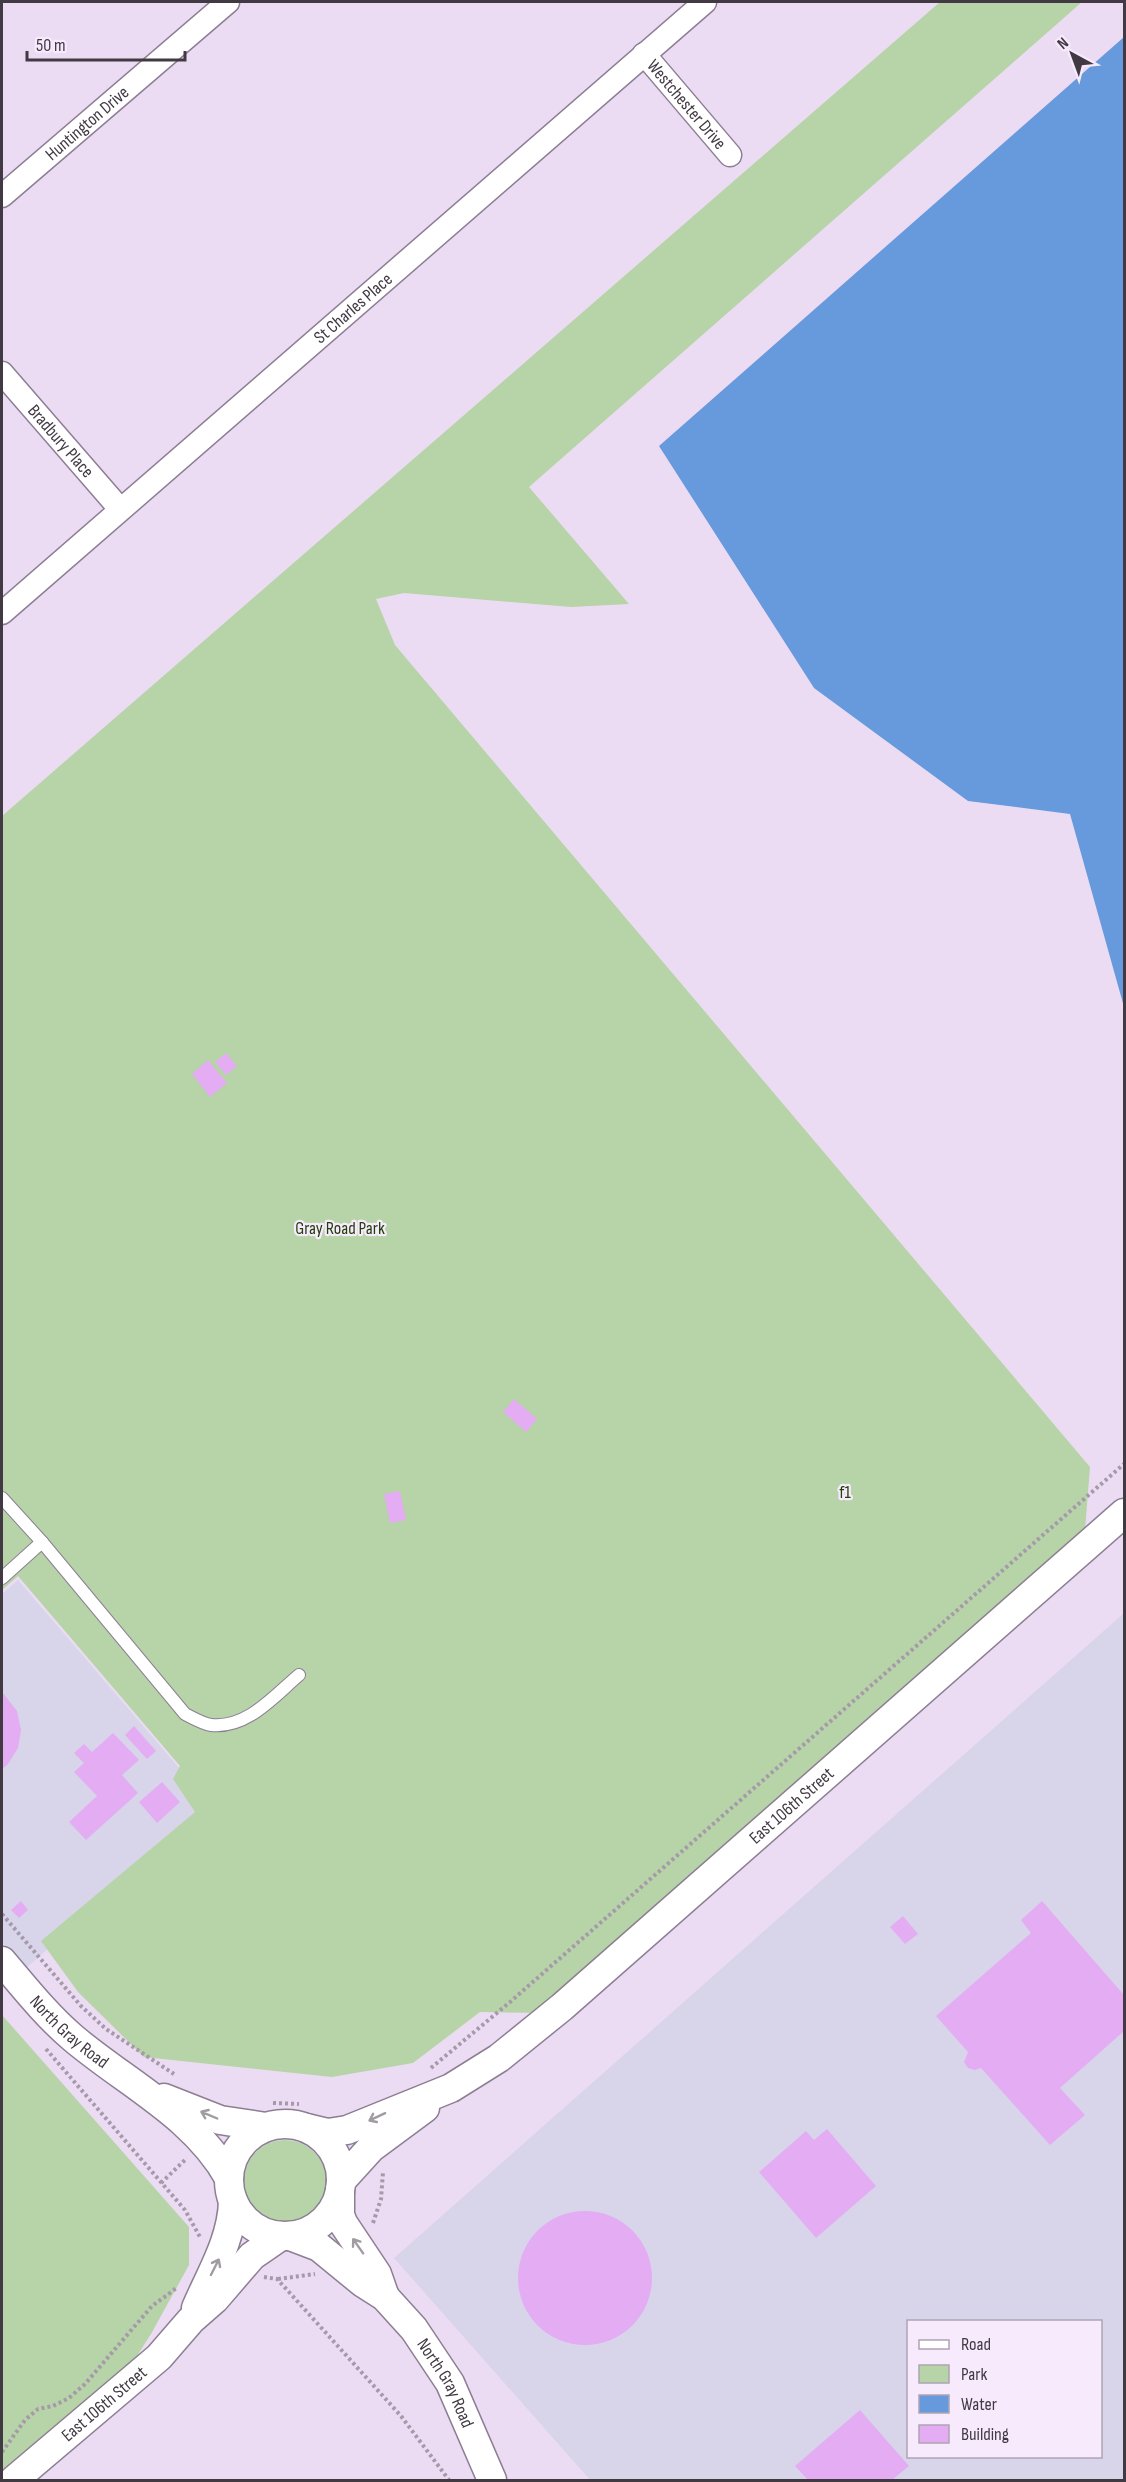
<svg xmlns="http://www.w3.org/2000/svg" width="1126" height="2482" viewBox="0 0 1126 2482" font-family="'Sofia Sans Condensed',sans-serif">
<rect width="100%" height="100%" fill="#ecdcf3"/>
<g fill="#d8d5eb" fill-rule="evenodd">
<polygon points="18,1580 211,1805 25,1969 2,1942 2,1594"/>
<path d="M 1124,1613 L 1124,2480 L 590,2480 L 394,2258 ZM 908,2322 L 1100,2322 L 1100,2456 L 908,2456 Z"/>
</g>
<g fill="#b6d4a7">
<polygon points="940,2 1082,2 529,487 629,604 571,607 404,593 376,599 395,645 1090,1467 1084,1543 543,2013 480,2012 413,2063 332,2077 144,2057 78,1992 41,1941 195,1812 173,1779 180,1766 18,1576 2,1590 2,816"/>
<polygon points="2,2015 189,2227 189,2265 151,2334 117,2387 2,2480"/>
<circle cx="285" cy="2181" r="41"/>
</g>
<polygon fill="#6799dd" points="1124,37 1124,1007 1070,814 968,801 814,688 659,446"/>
<g fill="#e4acf3">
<polygon points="226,1053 237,1066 226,1075 215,1062"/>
<polygon points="208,1060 227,1083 210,1097 192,1074"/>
<polygon points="514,1399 537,1419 526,1432 503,1412"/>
<polygon points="400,1491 406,1520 390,1523 384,1494"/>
<polygon points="2,1692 17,1711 21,1730 18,1748 8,1764 2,1769"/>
<polygon points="134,1726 156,1751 147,1759 125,1735"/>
<polygon points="113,1733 139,1760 122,1775 138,1793 86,1840 69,1822 97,1796 74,1772 84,1763 74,1753 84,1744 92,1752"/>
<polygon points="162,1782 180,1802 157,1823 139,1802"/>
<polygon points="21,1901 28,1910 19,1918 11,1910"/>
<polygon points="1042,1901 1124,1995 1124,2031 1060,2088 1085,2115 1050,2145 981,2068 975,2070 968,2068 964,2062 968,2052 936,2016 1031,1933 1021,1920"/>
<polygon points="903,1916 918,1934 905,1944 890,1927"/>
<polygon points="827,2129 876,2186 816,2238 759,2172 806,2131 814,2140"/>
<circle cx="585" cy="2278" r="67"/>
<polygon points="860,2410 909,2466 892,2480 808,2480 795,2466"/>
</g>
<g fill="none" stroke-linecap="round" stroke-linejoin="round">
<defs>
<g id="service">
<path d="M 2,1498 L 42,1542 L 185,1714 C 193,1718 203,1724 211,1725 C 247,1729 274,1696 299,1675"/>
<polyline points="2,1578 42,1542"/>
</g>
<g id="minor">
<path id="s1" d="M 644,54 L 730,155"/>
<path id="s2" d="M 2,196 L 228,2"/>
<path id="s3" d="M 2,373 L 120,509"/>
<path id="s4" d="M 2,613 L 705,2"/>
</g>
<g id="tertiary">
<path id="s5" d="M 2,1961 C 24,1987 47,2016 73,2038 C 126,2083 195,2116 229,2178"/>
<polyline points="164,2098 220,2120 266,2127"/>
<circle cx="285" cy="2180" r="56"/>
<path id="s6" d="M 307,2128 L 328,2133 L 347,2130 L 451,2088 L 499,2058 L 562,2007 L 1124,1513"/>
<polyline points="341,2181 371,2148 425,2108"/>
<polyline points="340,2190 340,2215 343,2223 377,2274 385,2297"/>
<path id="s7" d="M 290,2236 L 319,2247 L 363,2283 L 385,2297 L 414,2329 L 450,2383 L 492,2480"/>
<path d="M 196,2308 C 211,2273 232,2240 233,2201"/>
<path id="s8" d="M 14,2480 L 159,2357 L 191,2320 L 215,2299 L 252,2256 L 281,2236"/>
</g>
</defs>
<use href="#service" stroke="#8c7e93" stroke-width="14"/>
<use href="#minor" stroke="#8c7e93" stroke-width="25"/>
<use href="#tertiary" stroke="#8c7e93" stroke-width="31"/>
<g stroke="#a599aa" stroke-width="4" stroke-dasharray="3 3" stroke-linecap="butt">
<polyline points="2,1914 81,2006 106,2029 174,2074"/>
<polyline points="46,2049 185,2210 200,2237"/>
<polyline points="431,2068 510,2002 1124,1464"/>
<polyline points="273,2103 299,2104"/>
<polyline points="161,2183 187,2158"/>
<polyline points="373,2223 381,2199 383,2172"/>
<polyline points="264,2277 277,2279 289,2292 401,2416 449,2480"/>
<polyline points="278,2279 315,2274"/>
<polyline points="2,2452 25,2420 38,2409 53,2406 69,2398 85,2384 152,2306 178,2287"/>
</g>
<use href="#service" stroke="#fff" stroke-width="12"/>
<use href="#minor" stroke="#fff" stroke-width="22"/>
<use href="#tertiary" stroke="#fff" stroke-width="28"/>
</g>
<defs><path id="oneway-shaft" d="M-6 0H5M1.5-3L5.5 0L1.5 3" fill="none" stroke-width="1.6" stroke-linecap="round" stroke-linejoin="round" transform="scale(1.5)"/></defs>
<g stroke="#a09ca1">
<use href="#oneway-shaft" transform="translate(209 2115) rotate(-157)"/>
<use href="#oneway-shaft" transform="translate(377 2117) rotate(155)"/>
<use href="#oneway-shaft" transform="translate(358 2246) rotate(-125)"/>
<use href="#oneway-shaft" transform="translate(215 2267) rotate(-63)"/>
</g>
<g text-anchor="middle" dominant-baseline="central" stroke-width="4.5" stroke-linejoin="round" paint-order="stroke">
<g font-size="18" fill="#413a43" stroke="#f7eafd">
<text stroke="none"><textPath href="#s1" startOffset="66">Westchester Drive</textPath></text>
<text stroke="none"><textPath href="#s2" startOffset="112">Huntington Drive</textPath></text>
<text stroke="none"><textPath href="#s4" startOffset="465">St Charles Place</textPath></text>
<text stroke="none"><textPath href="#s3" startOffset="90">Bradbury Place</textPath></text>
<text stroke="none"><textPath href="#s6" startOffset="596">East 106th Street</textPath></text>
<text stroke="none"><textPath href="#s5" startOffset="98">North Gray Road</textPath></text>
<text stroke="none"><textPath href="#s7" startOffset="220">North Gray Road</textPath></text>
<text stroke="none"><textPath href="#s8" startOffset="118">East 106th Street</textPath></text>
</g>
<g font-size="18" fill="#21400a" stroke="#f7eafd">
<text x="340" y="1228">Gray Road Park</text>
<text x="845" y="1492">f1</text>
</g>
</g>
<rect width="1126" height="2482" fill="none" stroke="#413a43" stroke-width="6"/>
<rect x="907" y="2320" width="195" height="138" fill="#f7eafd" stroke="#aea4b3" stroke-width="1.5"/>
<rect x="919" y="2340" width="30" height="9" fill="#ffffff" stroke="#aea4b3" stroke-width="1.5"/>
<text x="961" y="2350" font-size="18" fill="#413a43">Road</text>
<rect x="919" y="2365" width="30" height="18" fill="#b6d4a7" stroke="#aea4b3" stroke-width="1.5"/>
<text x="961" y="2380" font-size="18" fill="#413a43">Park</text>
<rect x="919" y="2395" width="30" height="18" fill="#6799dd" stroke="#aea4b3" stroke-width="1.5"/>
<text x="961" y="2410" font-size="18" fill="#413a43">Water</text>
<rect x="919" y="2425" width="30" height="18" fill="#e4acf3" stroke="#aea4b3" stroke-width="1.5"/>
<text x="961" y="2440" font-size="18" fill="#413a43">Building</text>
<g transform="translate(1072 54) rotate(319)" stroke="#f7eafd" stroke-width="4.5" paint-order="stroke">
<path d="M0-4.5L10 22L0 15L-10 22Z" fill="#413a43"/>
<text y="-9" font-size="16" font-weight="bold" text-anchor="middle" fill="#413a43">N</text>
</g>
<path d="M27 51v9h158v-9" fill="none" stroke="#413a43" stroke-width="3"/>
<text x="36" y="51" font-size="18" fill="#413a43" stroke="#f7eafd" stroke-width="4.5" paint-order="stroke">50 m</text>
</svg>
